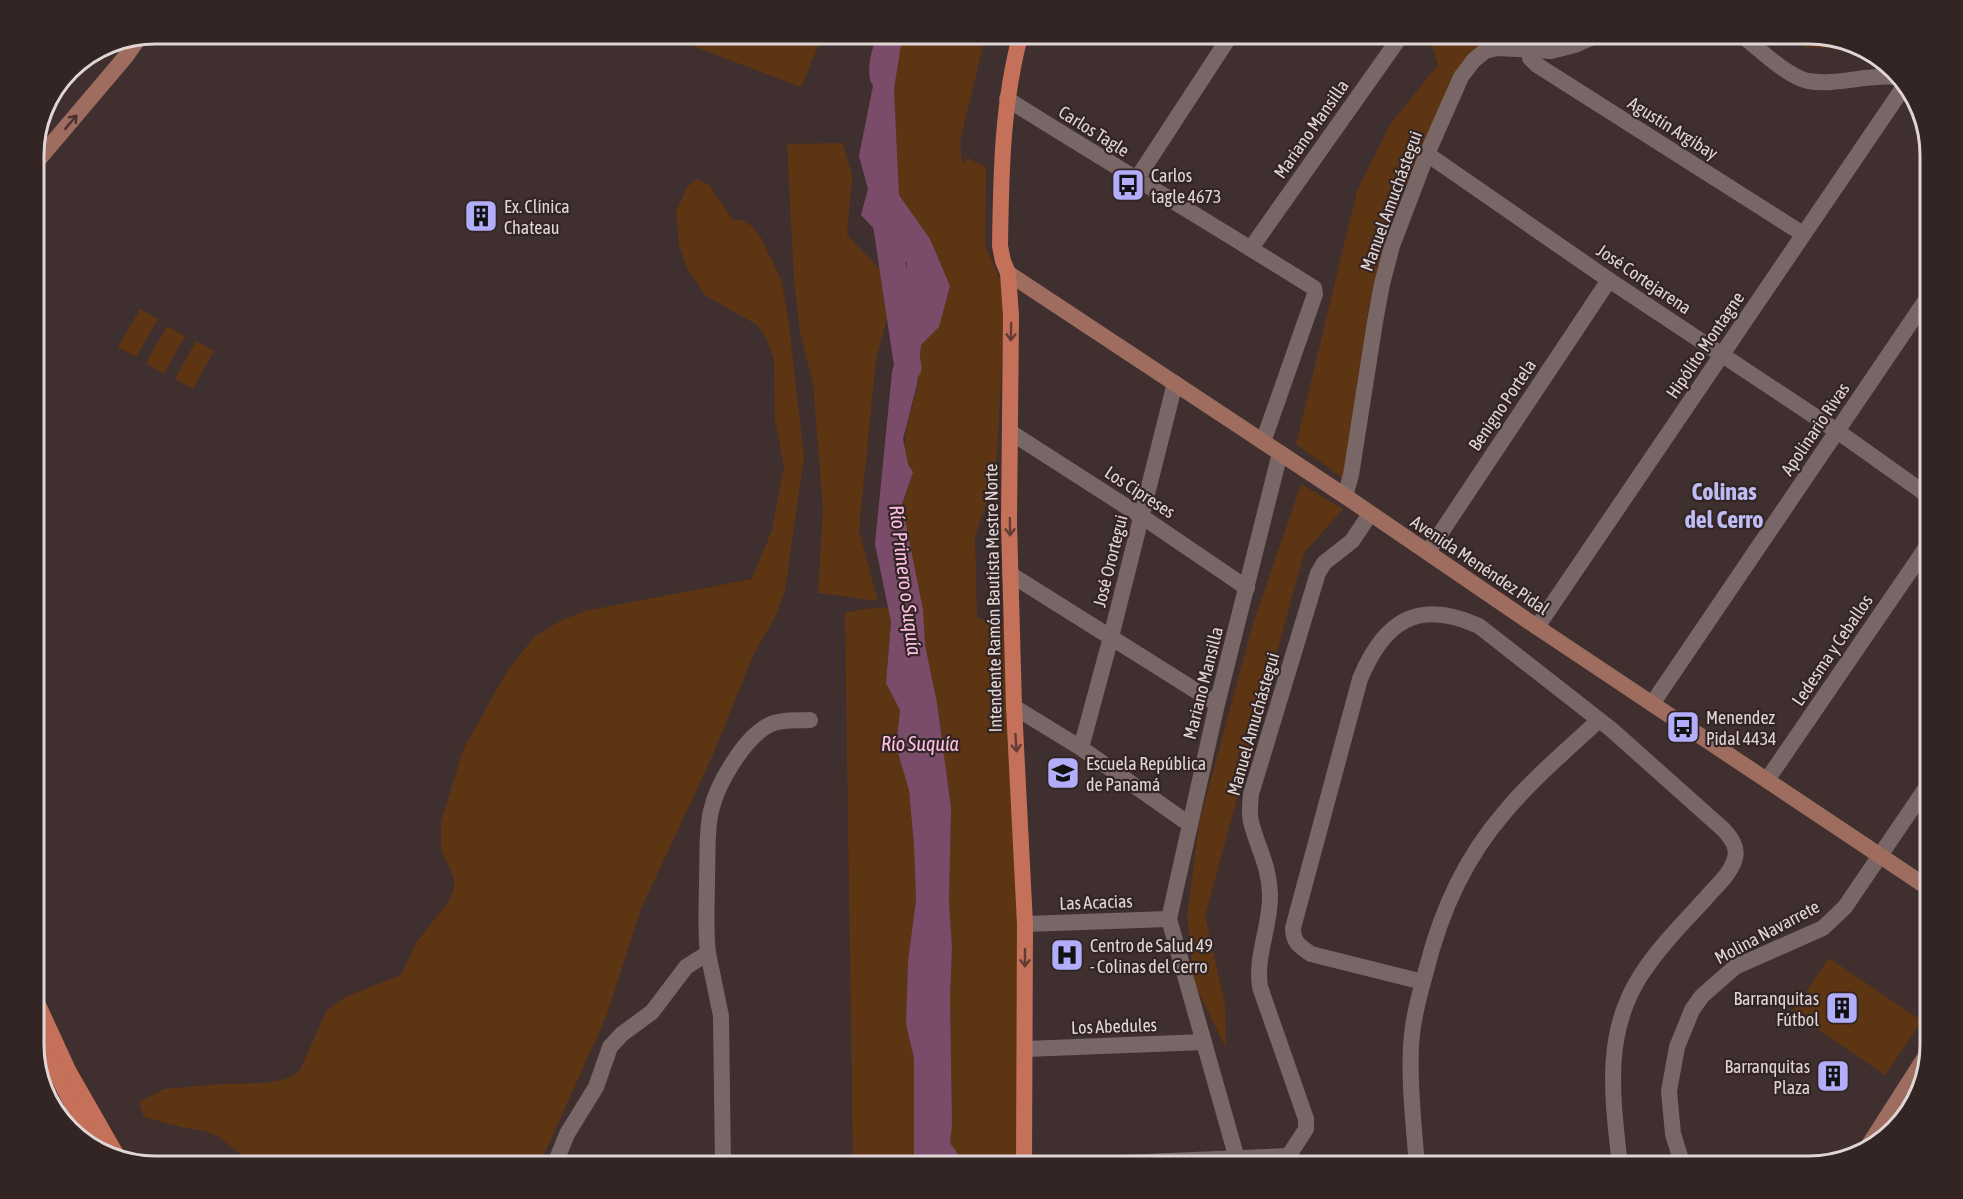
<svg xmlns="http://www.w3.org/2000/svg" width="1963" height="1199" viewBox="0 0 1963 1199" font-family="'Asap Condensed',sans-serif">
<rect width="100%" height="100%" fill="#3f2f2f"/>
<g fill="#5e3513">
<polygon points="664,33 824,33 801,87 664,35"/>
<path d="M 903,33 L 986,33 L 960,142 L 962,164 L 968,158 L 986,167 L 985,245 L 1001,282 L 1004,320 L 996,475 L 975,536 L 977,618 L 1011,626 L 1024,1166 L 954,1166 L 950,1143 L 952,1125 L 950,997 L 952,948 L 949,902 L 951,808 L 937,703 L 925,645 L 923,618 L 889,612 L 891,622 L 886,683 L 900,710 L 896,746 L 909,790 L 914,845 L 916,900 L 908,962 L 906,1024 L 914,1058 L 914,1166 L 853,1166 L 845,613 C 870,606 896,607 922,609 L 902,504 L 913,472 C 895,445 911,415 917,387 C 920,373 920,359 921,345 L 939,327 L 930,239 L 899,195 L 894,89 Z"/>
<polygon points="1428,33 1590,33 1548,42 1505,41 1458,73 1392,215 1368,311 1345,480 1296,444 1357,191 1391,123 1438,65"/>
<polygon points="1790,33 1808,33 1871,51 1805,47"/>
<polygon points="843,143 852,176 847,235 892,282 887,319 876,359 859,531 878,601 818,593 823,509 813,383 800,332 794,279 787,144"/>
<polygon points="697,179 709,185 733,220 741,220 752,226 761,238 782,282 789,325 804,457 785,591 776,615 753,656 711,759 641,909 606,1017 539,1166 253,1166 248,1160 219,1137 206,1131 184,1128 144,1117 139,1102 164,1089 222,1084 264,1083 286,1079 299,1072 327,1010 345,997 401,975 416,943 449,901 454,888 454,879 441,848 441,822 463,750 507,671 534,637 560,621 585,611 752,579 772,530 784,466 775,421 774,360 766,337 757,325 705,295 687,268 679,245 676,212 687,187"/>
<polygon points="140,309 158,319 136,357 118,347"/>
<polygon points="167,326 185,336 164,374 146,363"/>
<polygon points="196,341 214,351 193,389 175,379"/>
<polygon points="1301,484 1343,509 1304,553 1205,916 1225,1004 1226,1048 1195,985 1187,918 1199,824 1252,627"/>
<polygon points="1829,958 1922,1021 1885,1075 1792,1012"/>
</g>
<path fill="#7b4c6a" d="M 877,33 L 903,33 L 894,89 L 899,195 L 930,239 L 950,286 L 939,327 L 921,345 L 917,384 L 903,439 L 908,464 L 913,472 L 902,504 L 923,610 L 925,645 L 937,703 L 951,808 L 949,902 L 952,948 L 950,997 L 952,1125 L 950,1143 L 958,1154 L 954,1161 L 954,1166 L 914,1166 L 914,1058 L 906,1024 L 908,962 L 916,900 L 914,845 L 909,790 L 896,746 L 900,710 L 886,683 L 891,622 L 875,544 L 892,372 L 903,332 L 907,263 L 861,215 L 868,189 L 859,156 L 873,86 C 864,73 873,48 877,33 Z"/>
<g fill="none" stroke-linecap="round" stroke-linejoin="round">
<polyline stroke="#7b4c6a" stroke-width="27" points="884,208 908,368"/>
<g stroke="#796767" stroke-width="16">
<path d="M 1739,33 C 1757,47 1786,76 1808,81 C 1836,86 1868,74 1897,77"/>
<polyline points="1529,50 1530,58 1537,65 1803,234"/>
<path d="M 1007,99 C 1109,163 1212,224 1314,288 L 1315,294 L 1263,442"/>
<polyline points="1427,154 1609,280 1837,431 1930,497"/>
<polyline points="1136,180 1232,33"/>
<polyline points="1251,248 1403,33"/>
<polyline points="1010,432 1141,516 1247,588"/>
<polyline points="1345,496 1351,475 1375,322 1382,284 1392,246 1427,154 1461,77 1474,60 1485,51 1497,48 1551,51 1575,45 1602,33"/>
<polyline points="1428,552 1609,280"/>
<polyline points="1010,574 1217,704"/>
<polyline points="1537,627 1905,85"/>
<polyline points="1652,704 1930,294"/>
<polyline points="1014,707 1081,748 1189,824"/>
<polyline points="1081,748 1111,637 1175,383"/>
<polyline points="1767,780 1930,542"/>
<polyline points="1025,924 1169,919"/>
<polyline points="708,953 721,1016 723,1166"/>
<path d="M 1423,982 L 1311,954 C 1299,946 1293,942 1293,928 L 1360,679 C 1384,621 1418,598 1479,626 L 1612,730 L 1724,830 C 1731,838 1738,847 1735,858 C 1731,874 1716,886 1706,898 C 1683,923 1659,947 1641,975 C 1602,1035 1613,1100 1620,1166"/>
<polyline points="1025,1049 1204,1042"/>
<polyline points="1025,1162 1047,1166 1288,1156"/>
<path d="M 554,1166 L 567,1134 L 596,1087 L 610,1047 L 622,1034 L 652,1012 L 686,967 L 708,953 C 705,928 707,904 707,879 C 708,857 706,833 711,811 C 717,784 744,738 769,725 C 780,719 798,721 810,720"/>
<polyline points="1239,1166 1169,919 1217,704 1280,453"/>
<path d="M 1282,1166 L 1306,1129 L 1306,1119 L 1260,987 C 1255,955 1271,926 1270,894 C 1269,865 1258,849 1251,822 C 1249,813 1250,804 1251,794 L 1318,573 L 1324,563 L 1352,541 L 1370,514"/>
<path d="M 1417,1166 C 1414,1127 1409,1086 1411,1047 C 1412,1022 1419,996 1426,971 C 1440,914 1465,858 1504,813 C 1532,779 1567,750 1599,720"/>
<polyline points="1683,1166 1673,1134 1669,1091 1677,1047 1692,1010 1702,996 1735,967 1823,928 1845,907 1930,782"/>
</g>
<g stroke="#9f6c60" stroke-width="16">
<polyline points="33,166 127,55 140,36"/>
<polyline points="1008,273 1345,496 1537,627 1930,889"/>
<polyline points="1865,1151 1927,1054"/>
</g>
<g stroke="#c57159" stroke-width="16">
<path d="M 1021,33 C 1002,102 1001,174 1000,246 L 1003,261 L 1008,273 L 1011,316 L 1009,523 L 1014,707 L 1025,924 L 1024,1166"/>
<polyline points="33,994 69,1072 117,1156"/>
<polyline points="33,1027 72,1104 100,1150"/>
</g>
</g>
<defs><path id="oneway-shaft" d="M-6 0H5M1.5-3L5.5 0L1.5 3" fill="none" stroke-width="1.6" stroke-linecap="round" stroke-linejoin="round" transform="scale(1.5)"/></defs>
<use stroke="#493331" href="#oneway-shaft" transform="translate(71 122) rotate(-50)"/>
<g stroke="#603c35">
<use href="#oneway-shaft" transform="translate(1011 332) rotate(91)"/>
<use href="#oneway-shaft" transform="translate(1010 527) rotate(89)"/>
<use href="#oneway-shaft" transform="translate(1016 743) rotate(86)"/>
<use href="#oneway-shaft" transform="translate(1025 958) rotate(90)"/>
</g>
<defs>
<symbol id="bus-square" viewBox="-11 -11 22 22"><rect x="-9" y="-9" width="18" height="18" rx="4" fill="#b1adfa" stroke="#342525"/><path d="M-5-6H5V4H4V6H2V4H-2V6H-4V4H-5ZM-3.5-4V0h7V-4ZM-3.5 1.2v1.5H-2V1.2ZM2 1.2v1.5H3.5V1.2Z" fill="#111"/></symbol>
<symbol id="building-square" viewBox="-11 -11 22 22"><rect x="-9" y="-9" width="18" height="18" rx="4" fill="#b1adfa" stroke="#342525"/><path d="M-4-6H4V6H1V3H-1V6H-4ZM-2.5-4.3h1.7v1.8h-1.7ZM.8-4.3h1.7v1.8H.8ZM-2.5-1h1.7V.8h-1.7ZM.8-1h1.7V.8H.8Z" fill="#111"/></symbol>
<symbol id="school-square" viewBox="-11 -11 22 22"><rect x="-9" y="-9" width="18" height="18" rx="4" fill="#b1adfa" stroke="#342525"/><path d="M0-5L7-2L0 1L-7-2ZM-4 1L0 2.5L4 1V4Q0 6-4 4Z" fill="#111"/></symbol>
<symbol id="hospital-square" viewBox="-11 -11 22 22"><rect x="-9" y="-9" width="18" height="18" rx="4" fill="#b1adfa" stroke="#342525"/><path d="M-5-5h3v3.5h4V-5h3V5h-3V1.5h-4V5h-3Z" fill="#111"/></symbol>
</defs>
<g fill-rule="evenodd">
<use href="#bus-square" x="1109" y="166" width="38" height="38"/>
<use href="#building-square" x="462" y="197" width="38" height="38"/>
<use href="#bus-square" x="1664" y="708" width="38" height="38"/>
<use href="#school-square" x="1044" y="754" width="38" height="38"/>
<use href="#hospital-square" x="1048" y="936" width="38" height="38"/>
<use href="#building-square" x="1823" y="989" width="38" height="38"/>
<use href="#building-square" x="1814" y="1057" width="38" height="38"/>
</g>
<g text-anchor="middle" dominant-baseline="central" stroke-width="4.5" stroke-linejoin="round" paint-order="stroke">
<g font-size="18" fill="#e0d6d6" stroke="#342525">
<text transform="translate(1673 128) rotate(32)">Agustín Argibay</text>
<text transform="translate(1311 129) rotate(-55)">Mariano Mansilla</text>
<text transform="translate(1094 131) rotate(32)">Carlos Tagle</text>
<text transform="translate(1391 201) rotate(-70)">Manuel Amuchástegui</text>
<text transform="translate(1644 279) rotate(34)">José Cortejarena</text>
<text transform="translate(1705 345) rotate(-56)">Hipólito Montagne</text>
<text transform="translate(1502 405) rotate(-56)">Benigno Portela</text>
<text transform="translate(1815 429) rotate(-56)">Apolinario Rivas</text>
<text transform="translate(1140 492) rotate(33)">Los Cipreses</text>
<text transform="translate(1110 561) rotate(-76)">José Orortegui</text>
<text transform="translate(1480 565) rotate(34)">Avenida Menéndez Pidal</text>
<text transform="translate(993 598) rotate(-91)">Intendente Ramón Bautista Mestre Norte</text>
<text transform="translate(1832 650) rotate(-56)">Ledesma y Ceballos</text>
<text transform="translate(1203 683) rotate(-76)">Mariano Mansilla</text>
<text transform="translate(1253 724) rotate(-74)">Manuel Amuchástegui</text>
<text transform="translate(1096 902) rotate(-2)">Las Acacias</text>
<text transform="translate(1767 932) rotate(-28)">Molina Navarrete</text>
<text transform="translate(1114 1026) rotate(-2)">Los Abedules</text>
</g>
<g font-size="18" fill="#e0d6d6" stroke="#342525" text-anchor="start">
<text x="1151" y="175">Carlos<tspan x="1151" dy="21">tagle 4673</tspan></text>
<text x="504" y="206">Ex. Clínica<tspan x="504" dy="21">Chateau</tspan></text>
<text x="1706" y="717">Menendez<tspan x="1706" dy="21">Pidal 4434</tspan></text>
<text x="1086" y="763">Escuela República<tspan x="1086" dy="21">de Panamá</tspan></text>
<text x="1090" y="945">Centro de Salud 49<tspan x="1090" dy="21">- Colinas del Cerro</tspan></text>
<text x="1819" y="998" text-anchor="end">Barranquitas<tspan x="1819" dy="21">Fútbol</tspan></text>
<text x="1810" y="1066" text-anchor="end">Barranquitas<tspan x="1810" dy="21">Plaza</tspan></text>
</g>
<g font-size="20" font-style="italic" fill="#fec0e6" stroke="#342525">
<text transform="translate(906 580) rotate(83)">Río Primero o Suquía</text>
<text x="920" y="743">Río Suquía</text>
</g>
<g font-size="24" font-weight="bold" fill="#bebcf5" stroke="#342525">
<text x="1724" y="491">Colinas<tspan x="1724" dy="28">del Cerro</tspan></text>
</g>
</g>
<path d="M0 0H1963V1199H0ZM155 44H1809A111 111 0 0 1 1920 155V1045A111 111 0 0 1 1809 1156H155A111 111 0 0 1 44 1045V155A111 111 0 0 1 155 44Z" fill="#342525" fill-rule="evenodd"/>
<path fill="none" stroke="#e0d6d6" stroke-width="3" d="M155 44H1809A111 111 0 0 1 1920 155V1045A111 111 0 0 1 1809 1156H155A111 111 0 0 1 44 1045V155A111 111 0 0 1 155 44Z"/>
</svg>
